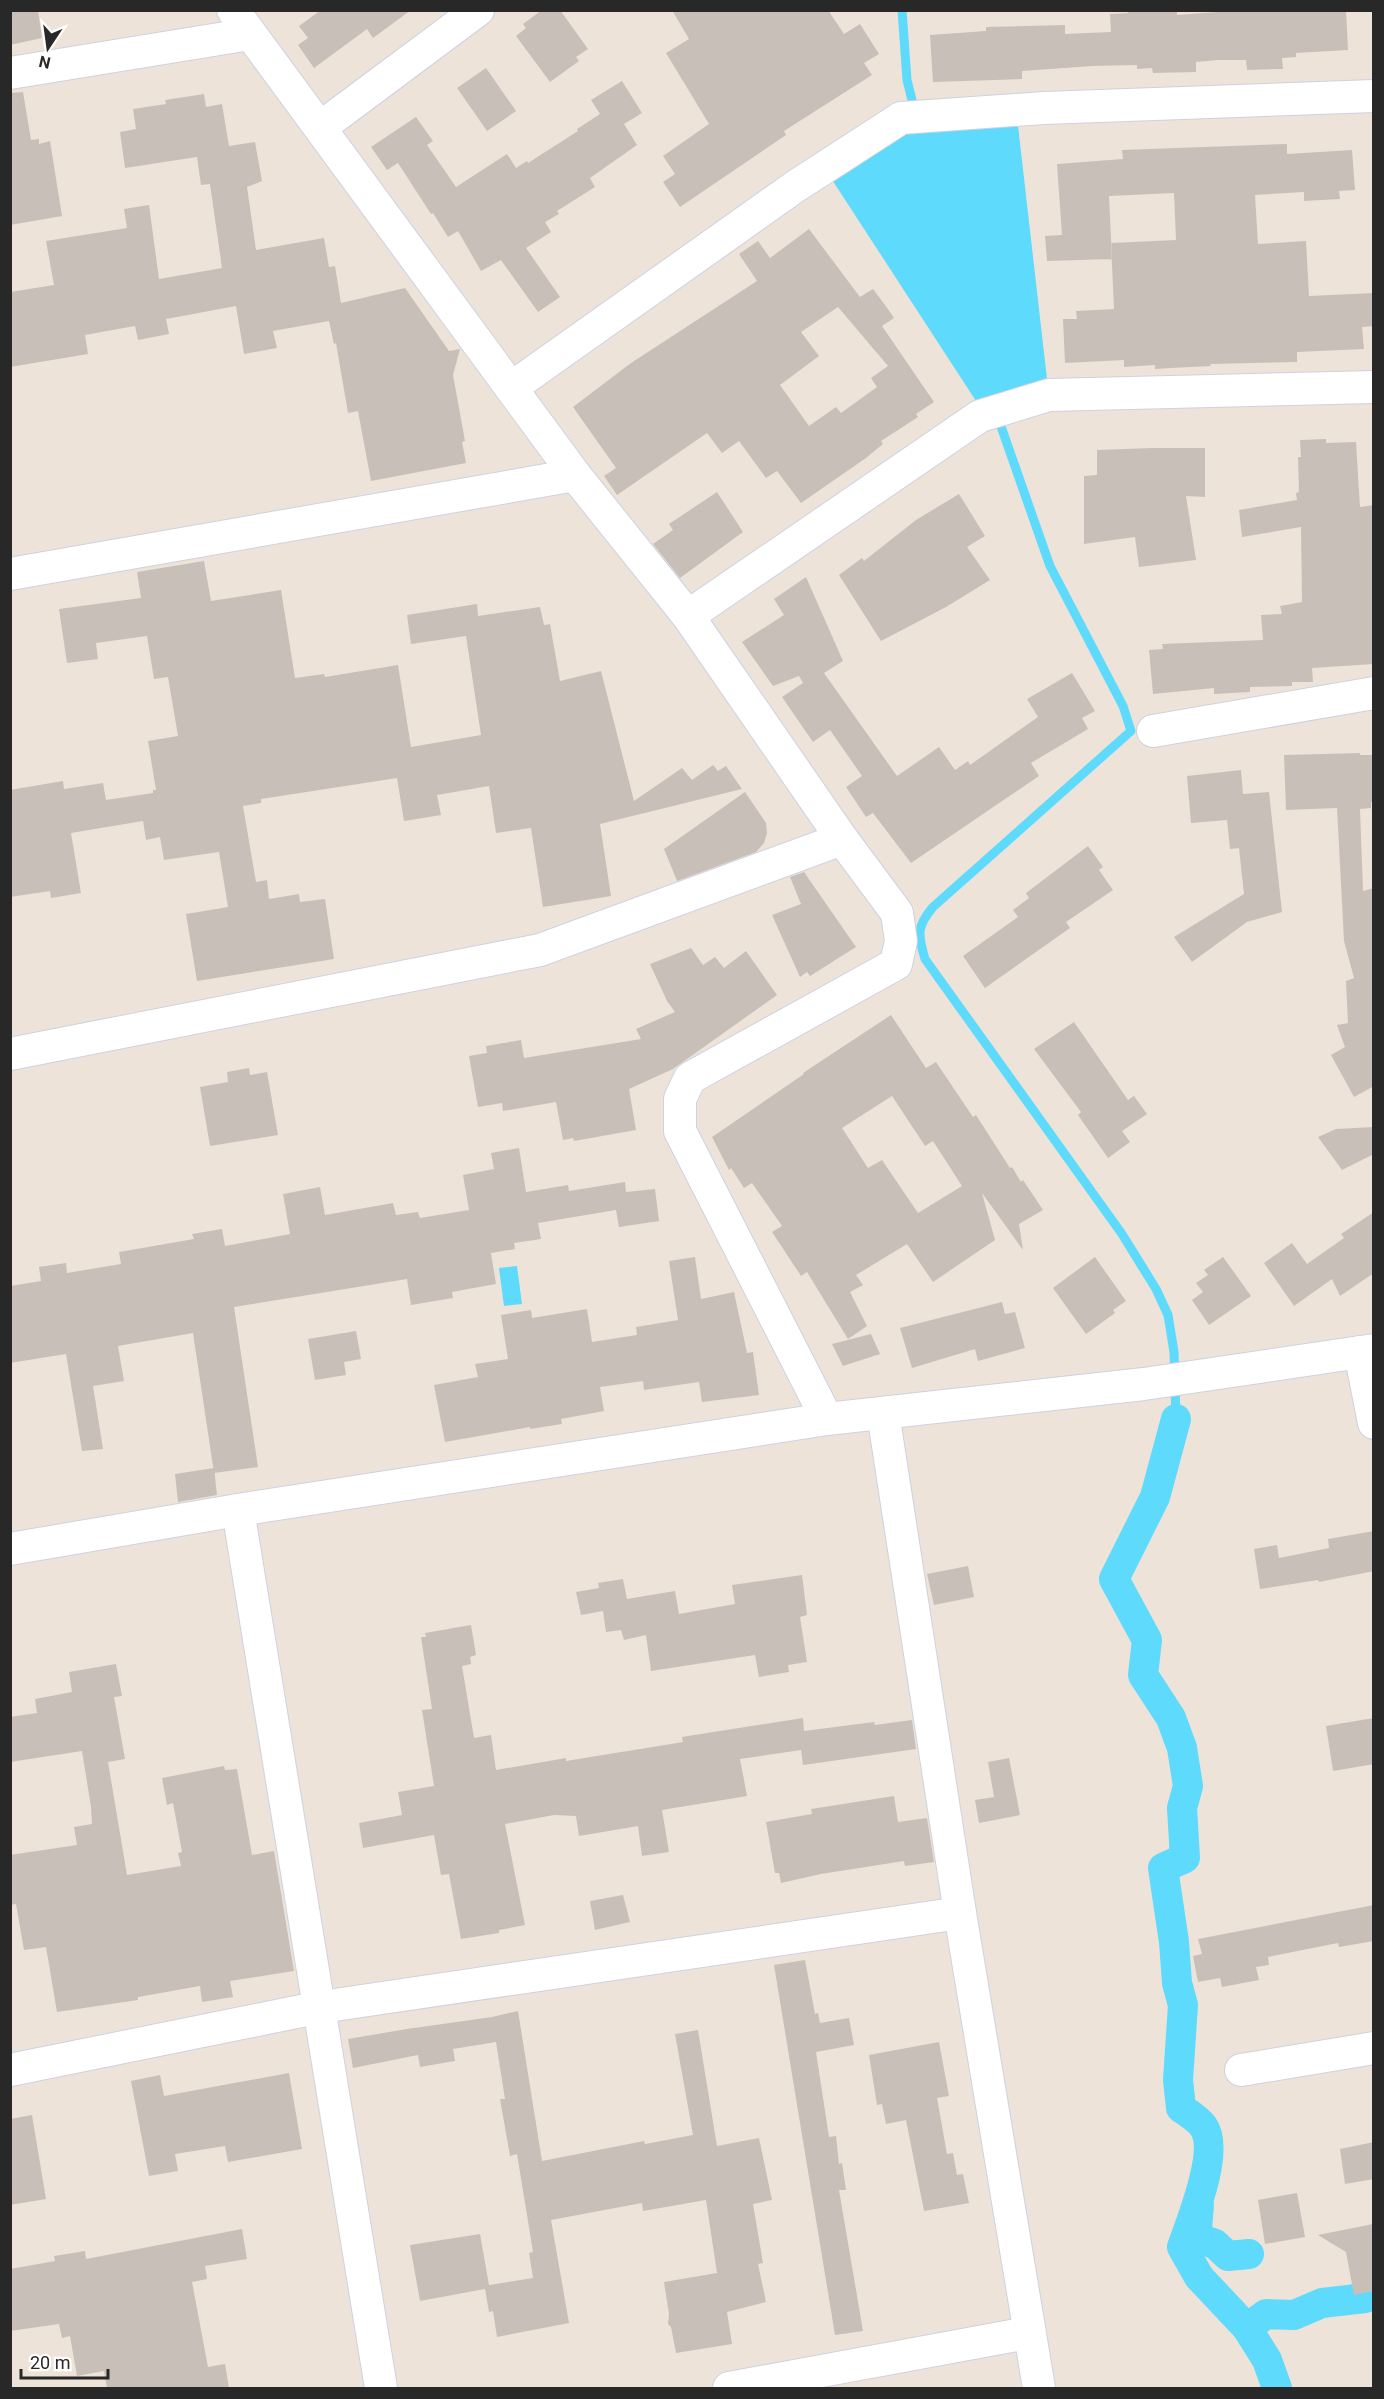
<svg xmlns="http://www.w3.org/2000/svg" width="1384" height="2399" viewBox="0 0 1384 2399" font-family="Roboto,sans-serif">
<rect width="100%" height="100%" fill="#ede3d8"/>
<g fill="#5ddafc">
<polygon points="1017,117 1047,379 976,401 827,172 902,125"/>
<polygon points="517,1266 522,1304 504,1306 499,1268"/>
</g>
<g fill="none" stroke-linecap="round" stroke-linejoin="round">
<g stroke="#5ddafc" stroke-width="9">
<polyline points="902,10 907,80 915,112"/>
<path d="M 997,415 L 1050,566 L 1123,706 L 1131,731 L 933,907 C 916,927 918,935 925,959 L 1122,1234 L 1156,1289 L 1168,1315 L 1174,1352 L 1176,1419"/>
</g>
<g stroke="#5ddafc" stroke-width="30">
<path d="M 1176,1419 L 1155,1497 L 1114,1579 L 1147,1640 L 1143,1675 L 1171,1718 L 1182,1748 L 1188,1786 L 1182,1808 L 1185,1858 L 1163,1868 L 1174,1942 L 1177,1983 L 1183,2005 L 1178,2080 L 1181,2108 C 1188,2113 1198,2119 1203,2126 C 1221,2150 1191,2221 1182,2247 L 1199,2277 L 1247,2328 L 1267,2360 L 1277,2388"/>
<polyline points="1199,2206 1197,2228 1201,2239 1215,2244 1228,2256 1249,2254"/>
<polyline points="1247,2328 1266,2314 1294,2315 1322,2303 1365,2298 1374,2294"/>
</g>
</g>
<g fill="#c8c0b8" fill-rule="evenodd">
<polygon points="10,10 38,10 42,38 10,45"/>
<polygon points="321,10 411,10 373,38 367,29 314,68 298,45 308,38 299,26"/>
<polygon points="542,10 560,10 588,49 576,57 579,61 550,82 516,36 526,28 523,24"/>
<polygon points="672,10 828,10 844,34 860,24 879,54 864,63 872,75 784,131 786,135 680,207 663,182 675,174 663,156 709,124 666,53 689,39"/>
<polygon points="1128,10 1177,10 1177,15 1243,10 1346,10 1348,50 1296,53 1296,57 1282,58 1283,69 1247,70 1246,60 1218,60 1196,62 1196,72 1153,73 1152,68 1137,69 1137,65 1092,66 1022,71 1022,79 933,82 930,35 986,31 986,27 1065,25 1065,34 1111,32 1110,14 1128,13"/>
<polygon points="486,68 516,111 487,131 457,88"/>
<polygon points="622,81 642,113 624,124 637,145 590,178 595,187 557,211 559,214 545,222 551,232 526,248 560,297 538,312 501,260 481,271 458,231 448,237 433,213 431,214 398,163 387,170 371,147 416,117 433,141 427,145 456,187 507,154 516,168 527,161 528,163 578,131 577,129 600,114 591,100"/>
<polygon points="23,92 31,140 39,139 39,144 50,141 62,216 10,225 10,93"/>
<polygon points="204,94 206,107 222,104 229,146 255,142 262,181 247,187 256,250 324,238 329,267 335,266 341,303 405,288 449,351 460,349 453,375 465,441 462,442 466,463 371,481 358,411 348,413 336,343 334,344 329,321 273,331 277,348 244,354 236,306 166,319 169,334 138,340 135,326 85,335 88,354 10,367 10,292 54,285 46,241 127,228 124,209 149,205 159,279 222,268 210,184 201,185 197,157 125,168 120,132 136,129 133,109 166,104 165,100"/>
<polygon points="1287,144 1287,154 1352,150 1355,190 1339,191 1340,199 1304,201 1304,192 1255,195 1258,244 1306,241 1309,296 1374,293 1374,326 1362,327 1364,349 1297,352 1297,362 1210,364 1211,366 1171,368 1155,369 1155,365 1124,367 1124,360 1065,363 1063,319 1077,319 1076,311 1114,309 1111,243 1176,240 1174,193 1109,196 1112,259 1047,261 1045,236 1062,235 1057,164 1123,159 1122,150"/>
<path d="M 809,229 L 860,297 L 873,289 L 885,305 L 894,318 L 882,326 L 934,402 L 916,414 L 918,417 L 881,441 L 883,444 L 866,458 L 801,503 L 777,471 L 766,478 L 739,441 L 722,453 L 707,433 L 617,495 L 604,476 L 616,468 L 573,407 L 631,363 L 757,281 L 739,254 L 758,241 L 770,258 ZM 838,307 L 888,366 L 871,378 L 877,387 L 841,413 L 836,407 L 809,426 L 780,385 L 819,356 L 801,332 Z"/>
<polygon points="1326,439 1326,443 1356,442 1360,507 1374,505 1374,664 1312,668 1313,682 1292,682 1292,686 1250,687 1250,692 1214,694 1214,688 1153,694 1149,650 1163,649 1162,644 1263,640 1261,615 1282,614 1280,606 1302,602 1301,527 1242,537 1239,510 1297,500 1296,493 1299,492 1298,457 1301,457 1300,440"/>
<polygon points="1152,448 1205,448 1205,497 1186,496 1196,560 1139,567 1135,537 1084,544 1084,476 1097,475 1097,450"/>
<polygon points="717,492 743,532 680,578 653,544 673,530 669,524"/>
<polygon points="959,494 985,536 967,547 990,580 946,607 881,641 839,575 862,558 864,561 916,520"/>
<polygon points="204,561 211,601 281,590 295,678 324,674 325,677 398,665 411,747 481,735 466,636 411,644 407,615 477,604 478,616 540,607 544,625 550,624 560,681 601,671 634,801 682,768 692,780 713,765 718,771 726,766 742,789 600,824 611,896 543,907 531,828 496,833 489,786 437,795 441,815 404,821 397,778 261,799 261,803 243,806 256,882 267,880 269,899 299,894 300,902 325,899 334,959 197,981 186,914 228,907 219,852 164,860 160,837 146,840 143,821 71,833 81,893 51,898 50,891 10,897 10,790 63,781 64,789 103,783 106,800 153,793 153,790 156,790 148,741 178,736 168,677 154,679 147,636 96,643 98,659 67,663 59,609 141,598 137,572"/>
<polygon points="806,577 843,661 824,673 897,776 939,747 955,770 968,761 970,765 1038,717 1027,699 1072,673 1095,711 1082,718 1088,729 1031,763 1039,776 911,863 873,813 866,817 846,787 862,776 830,730 813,742 782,697 803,683 799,676 773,686 742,642 784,615 774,599"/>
<polygon points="1360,753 1360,755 1374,755 1374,802 1371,802 1371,808 1360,809 1363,891 1374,888 1374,1086 1354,1097 1331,1055 1345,1047 1337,1025 1348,1023 1346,981 1354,978 1344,941 1337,808 1286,810 1284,755"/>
<polygon points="1241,770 1243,794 1269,792 1282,912 1247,922 1192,962 1174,937 1244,894 1239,848 1230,849 1227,820 1191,823 1187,776"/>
<polygon points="745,792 766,823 767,833 764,843 756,852 677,881 664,849"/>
<polygon points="1088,846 1103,867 1099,870 1113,890 1066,922 1070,928 985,988 963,956 1018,917 1013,910 1029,898 1026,893"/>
<polygon points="804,872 856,947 810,976 807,972 800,977 772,915 801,904 790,877"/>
<polygon points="691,948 703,965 715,957 724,968 746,951 777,995 673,1069 629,1089 636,1130 574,1141 573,1138 563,1140 556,1102 503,1111 502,1103 478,1107 469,1056 487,1053 486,1046 521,1040 524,1058 641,1039 636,1029 675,1012 667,1001 650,964"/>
<path d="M 891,1015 L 926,1068 L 936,1062 L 973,1117 L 976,1115 L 1010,1168 L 1012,1167 L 1021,1182 L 1023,1180 L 1043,1210 L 1019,1224 L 1023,1250 L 982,1193 L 995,1240 L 933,1282 L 907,1244 L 856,1275 L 863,1285 L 850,1292 L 867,1326 L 848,1339 L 807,1272 L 801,1276 L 772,1232 L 782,1226 L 752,1183 L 744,1188 L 731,1168 L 729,1170 L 712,1137 L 804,1074 L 803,1073 ZM 892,1096 L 925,1146 L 933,1141 L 962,1186 L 918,1213 L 882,1160 L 868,1168 L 842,1128 Z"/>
<polygon points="1074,1022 1128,1100 1134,1096 1147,1114 1122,1131 1130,1142 1108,1158 1078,1115 1081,1112 1034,1049"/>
<polygon points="249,1068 250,1075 267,1072 278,1135 210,1146 200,1087 228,1082 227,1072"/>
<polygon points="1374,1127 1374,1154 1342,1170 1318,1137 1336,1129"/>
<polygon points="519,1148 526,1192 568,1185 569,1191 625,1182 626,1192 655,1189 659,1221 619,1227 616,1210 538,1223 541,1239 514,1243 515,1249 491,1253 496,1284 452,1292 453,1298 411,1305 407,1279 234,1307 258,1467 214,1473 193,1333 118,1346 124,1381 93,1386 103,1449 82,1451 66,1354 10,1363 10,1286 41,1281 39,1267 66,1263 67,1273 121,1264 119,1252 194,1239 192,1234 222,1229 225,1246 290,1234 283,1194 320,1187 325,1215 393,1203 396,1215 418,1212 420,1218 469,1210 463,1175 494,1169 491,1153"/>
<polygon points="1374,1212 1374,1273 1340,1296 1332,1279 1294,1306 1264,1263 1292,1243 1307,1264 1344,1238 1341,1234"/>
<polygon points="695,1257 701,1299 734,1292 747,1353 753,1352 759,1395 702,1402 699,1382 644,1390 643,1381 600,1387 604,1411 561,1419 562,1424 530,1429 530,1427 445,1442 434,1385 478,1377 475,1364 508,1359 501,1315 531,1310 532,1318 587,1309 592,1342 637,1335 636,1327 678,1320 669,1261"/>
<polygon points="1095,1257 1126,1301 1113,1310 1115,1313 1086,1334 1053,1288"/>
<polygon points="1223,1257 1251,1296 1209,1325 1192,1300 1203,1292 1196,1283 1208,1275 1204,1270"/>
<polygon points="1002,1302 1005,1314 1015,1312 1025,1348 978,1361 975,1349 912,1368 900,1328"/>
<polygon points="356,1331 361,1359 344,1362 346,1375 315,1380 308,1339"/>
<polygon points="871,1334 880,1354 843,1366 832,1344"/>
<polygon points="214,1468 217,1495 178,1502 175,1474"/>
<polygon points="1374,1531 1374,1571 1319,1582 1318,1580 1260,1589 1254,1549 1277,1545 1279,1558 1329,1548 1328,1539"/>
<polygon points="968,1566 974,1597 934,1605 927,1574"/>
<polygon points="802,1575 807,1615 800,1617 807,1662 788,1665 789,1672 759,1677 755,1655 651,1671 646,1635 624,1640 621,1630 606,1632 603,1611 581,1615 576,1592 599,1588 598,1583 623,1579 627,1599 675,1591 679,1614 735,1604 732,1585"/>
<polygon points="471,1625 476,1655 470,1657 471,1664 462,1666 474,1738 491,1735 496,1770 566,1758 566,1761 683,1742 682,1737 803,1718 804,1731 874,1722 875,1725 912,1720 916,1749 803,1765 801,1750 740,1759 747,1796 662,1810 669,1852 642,1856 638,1826 579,1836 576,1816 554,1815 505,1824 525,1925 499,1930 499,1933 461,1939 449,1874 441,1875 434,1835 363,1848 359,1823 402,1815 398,1792 434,1786 422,1710 432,1709 421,1637 426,1637 425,1633"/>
<polygon points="116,1664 122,1696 114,1697 125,1759 108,1762 127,1875 181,1866 178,1853 182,1852 173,1803 167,1805 162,1778 224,1766 225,1770 237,1769 252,1855 274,1851 294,1971 230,1981 233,1997 202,2002 200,1986 138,1997 138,2000 57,2012 46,1947 24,1950 16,1904 10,1905 10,1855 77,1845 74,1827 92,1824 91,1807 82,1751 10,1762 10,1717 37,1713 35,1699 72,1692 69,1672"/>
<polygon points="1374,1718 1374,1764 1333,1771 1326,1726"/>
<polygon points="1009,1758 1020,1815 979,1823 975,1800 994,1797 988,1762"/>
<polygon points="894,1796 898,1822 927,1818 934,1862 905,1866 904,1861 821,1874 781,1883 779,1873 775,1873 766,1822 812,1814 811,1809"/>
<polygon points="623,1895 630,1922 595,1930 590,1901"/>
<polygon points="1374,1905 1374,1941 1339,1947 1338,1943 1268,1957 1269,1965 1256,1967 1259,1980 1222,1987 1220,1978 1198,1982 1193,1956 1202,1954 1198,1939"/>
<polygon points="805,1960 815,2014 818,2013 820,2023 849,2018 854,2045 816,2052 829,2137 836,2136 839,2164 842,2163 846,2190 839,2190 863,2331 835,2335 774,1965"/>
<polygon points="518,2011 542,2161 644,2141 645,2144 693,2135 675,2034 698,2030 717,2146 759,2138 772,2200 753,2204 763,2263 758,2264 766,2302 727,2312 732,2344 676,2353 671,2327 668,2324 669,2314 664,2282 717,2273 706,2200 643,2211 642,2203 551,2220 569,2323 497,2337 493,2311 489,2312 485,2289 420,2301 410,2245 480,2234 489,2285 533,2278 529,2253 533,2252 517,2154 510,2156 500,2099 505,2099 496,2042 453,2049 455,2061 420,2067 418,2055 353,2068 348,2039 407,2029 492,2017"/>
<polygon points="939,2042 949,2096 937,2098 947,2154 953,2153 957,2175 963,2174 969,2203 924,2211 906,2120 886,2124 882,2104 877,2105 869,2055"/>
<polygon points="289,2073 302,2149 228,2162 225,2146 175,2154 178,2171 149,2176 131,2081 160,2075 164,2096"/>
<polygon points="32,2115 46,2199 10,2205 10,2119"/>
<polygon points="1374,2142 1374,2179 1345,2184 1340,2149"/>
<polygon points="1297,2193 1305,2237 1265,2244 1258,2200"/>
<polygon points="1373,2224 1374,2291 1354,2295 1346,2252 1318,2235"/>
<polygon points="242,2229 247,2259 205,2266 207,2279 192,2282 208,2367 225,2364 229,2388 107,2388 104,2371 77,2376 70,2336 62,2338 59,2324 10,2331 10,2269 55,2261 54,2256 85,2251 86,2259"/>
</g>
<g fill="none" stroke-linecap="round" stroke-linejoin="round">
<defs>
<g id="minor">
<polyline points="233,10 575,475 688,616 842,839 897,913 901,941 896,964 690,1078 680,1099 680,1131 827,1419"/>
<polyline points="10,73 250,34"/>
<polyline points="321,127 478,10"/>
<polyline points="511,388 796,186 901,118 1044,108 1374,96"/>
<polyline points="10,574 575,475"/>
<polyline points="688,616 980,416 1049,395 1374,387"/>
<polyline points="1153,731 1374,693"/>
<polyline points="10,1054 540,950 842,839"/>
<polyline points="1360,1352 1374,1423"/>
<polyline points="883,1413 960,1913 1039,2388"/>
<polyline points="238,1510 381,2388"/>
<polyline points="10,1549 238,1510 827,1419 1144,1384 1374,1350"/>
<polyline points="10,2070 321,2007 960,1913"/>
<polyline points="1241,2070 1374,2048"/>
<polyline points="729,2388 1028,2333"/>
</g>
</defs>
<use href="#minor" stroke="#cdd2e3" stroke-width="34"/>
<use href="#minor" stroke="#fff" stroke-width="32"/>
</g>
<rect width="1384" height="2399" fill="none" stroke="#282828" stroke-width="24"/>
<g transform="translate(48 48) rotate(193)" stroke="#ffffff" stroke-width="4.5" paint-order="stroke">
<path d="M0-4.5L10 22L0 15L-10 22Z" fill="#282828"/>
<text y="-9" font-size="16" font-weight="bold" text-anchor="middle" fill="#282828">N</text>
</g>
<path d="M21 2369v9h87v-9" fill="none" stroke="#282828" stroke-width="3"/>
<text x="30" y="2369" font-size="18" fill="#282828" stroke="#ffffff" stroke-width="4.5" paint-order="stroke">20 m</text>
</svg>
